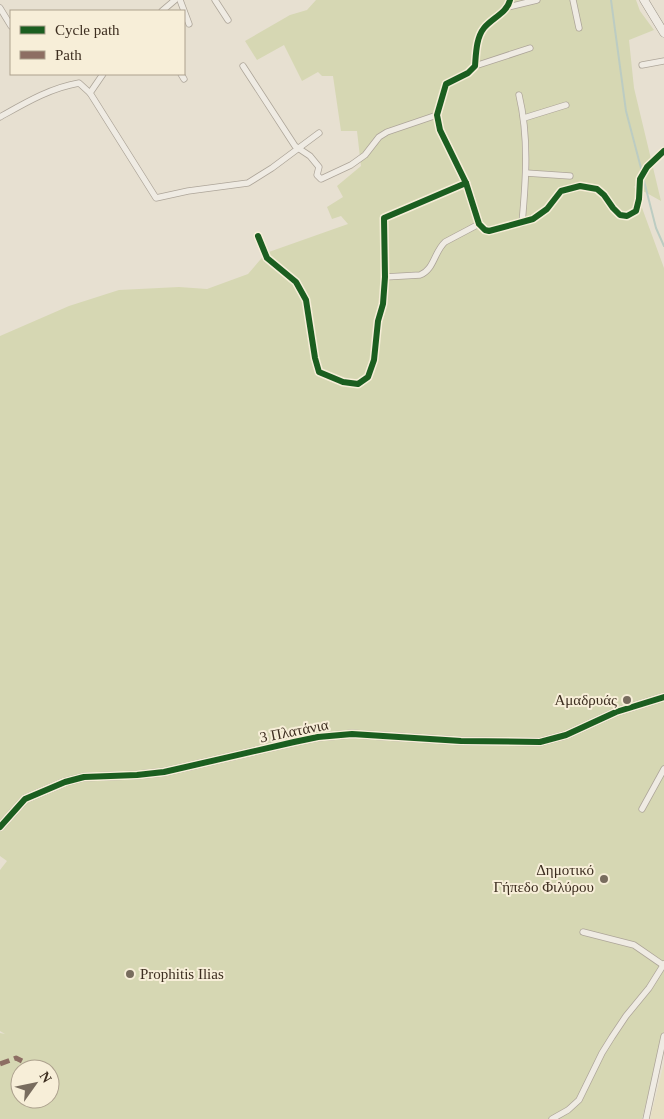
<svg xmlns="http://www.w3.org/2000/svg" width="664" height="1119" viewBox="0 0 664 1119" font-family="Georgia,serif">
<rect width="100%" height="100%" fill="#e7e0d1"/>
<polygon fill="#e6dfc2" points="664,1063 664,1119 650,1119"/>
<path fill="#d6d7b3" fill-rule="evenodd" d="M 316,0 L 636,0 L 640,11 L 654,30 L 629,40 L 634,88 L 661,201 L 634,186 L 664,268 L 664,1031 L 642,1119 L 0,1119 L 0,1033 L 5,1034 L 0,1031 L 0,870 L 7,861 L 0,856 L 0,336 L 69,306 L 119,290 L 179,287 L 207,289 L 248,274 L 266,253 L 348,224 L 341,216 L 332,219 L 327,207 L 343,197 L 337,186 L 361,166 L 357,131 L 341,131 L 333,76 L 322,76 L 318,72 L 302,81 L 284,45 L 257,60 L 245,41 L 290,15 L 307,10 ZM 20,1069 L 50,1069 L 50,1099 L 20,1099 Z"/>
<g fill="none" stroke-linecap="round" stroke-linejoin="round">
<g stroke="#bcccc2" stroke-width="2">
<polyline points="611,0 626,111 642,172"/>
<polyline points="643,177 656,228 664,246"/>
</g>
<defs>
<g id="street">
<polyline points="180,0 189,24"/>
<polyline points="215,0 228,20"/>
<path d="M 510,0 C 507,13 492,18 484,28 C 476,38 476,54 475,66 L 468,73 L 446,84 L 437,115 L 440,130 L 466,183 L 479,224 L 485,230 L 489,231 L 533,219 L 547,209 L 561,191 L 580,186 L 597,189 L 604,195 L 613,208 L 620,215 L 627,216 L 636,211 L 639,199 L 640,179 L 647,167 L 664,151"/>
<polyline points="573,0 579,28"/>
<polyline points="508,7 537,0"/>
<polyline points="0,8 11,26"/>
<polyline points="162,11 175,0"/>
<polyline points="642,65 664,61"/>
<polyline points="243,66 295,146 310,156 319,167 317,175 321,179 351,165 365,155 379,137 387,132 437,115"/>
<polyline points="475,66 530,48"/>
<polyline points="103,74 90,93 156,198 188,191 248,183 272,168 319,133"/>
<polyline points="181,74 184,79"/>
<path d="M 519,95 C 529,137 526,180 522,223"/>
<path d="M 0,117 C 25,103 50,88 79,83 L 90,93"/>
<polyline points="524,118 566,105"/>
<polyline points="526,173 570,176"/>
<polyline points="258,236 267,258 296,282 306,300 315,358 319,372 343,382 358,384 368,377 374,360 378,321 383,304 385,277 384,218 466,183"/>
<path d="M 385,277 L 420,275 C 434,270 434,252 445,242 L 479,224"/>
<polyline points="642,809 664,769"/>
<polyline points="583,932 634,945 663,965"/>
<polyline points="552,1119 568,1110 579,1100 602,1053 612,1037 626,1016 649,988 664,964"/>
<polyline points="646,1119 664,1036"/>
</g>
<g id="secondary">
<polyline points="644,0 664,33"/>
<polyline points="0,827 25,799 65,782 84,777 137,775 164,772 294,742 318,737 352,734 461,741 540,742 566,735 616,712 664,697"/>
</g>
</defs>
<use href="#street" stroke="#ada599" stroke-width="7"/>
<use href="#secondary" stroke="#9c958a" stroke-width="9"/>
<use href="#street" stroke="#efebe3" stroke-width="5.5"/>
<use href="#secondary" stroke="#efebe3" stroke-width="8"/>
<polyline stroke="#8d6e63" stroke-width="5" stroke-dasharray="10 5" stroke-linecap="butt" points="0,1064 16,1058 22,1061"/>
<defs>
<g id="cycleway">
<path d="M 510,0 C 507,13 492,18 484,28 C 476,38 476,54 475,66 L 468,73 L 446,84 L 437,115 L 440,130 L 466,183 L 479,224 L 485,230 L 489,231 L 533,219 L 547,209 L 561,191 L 580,186 L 597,189 L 604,195 L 613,208 L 620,215 L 627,216 L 636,211 L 639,199 L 640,179 L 647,167 L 664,151"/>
<polyline points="258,236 267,258 296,282 306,300 315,358 319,372 343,382 358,384 368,377 374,360 378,321 383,304 385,277 384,218 466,183"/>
<polyline points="0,827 25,799 65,782 84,777 137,775 164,772 294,742 318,737 352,734 461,741 540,742 566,735 616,712 664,697"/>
</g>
</defs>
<use href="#cycleway" stroke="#f7eed8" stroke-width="9"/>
<use href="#cycleway" stroke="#1b5e20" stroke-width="6"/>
</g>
<g fill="#786c5e" stroke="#f7eed8" stroke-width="2">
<circle cx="627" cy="700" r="5"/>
<circle cx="604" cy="879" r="5"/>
<circle cx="130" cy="974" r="5"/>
</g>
<g text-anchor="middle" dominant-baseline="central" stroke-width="4" stroke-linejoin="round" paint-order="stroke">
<g font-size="15" fill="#3d2e20" stroke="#f7eed8" text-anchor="end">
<text x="617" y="700">Αμαδρυάς</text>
<text x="594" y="870">Δημοτικό<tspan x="594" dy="17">Γήπεδο Φιλύρου</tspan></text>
<text x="140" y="974" text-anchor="start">Prophitis Ilias</text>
</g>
<g font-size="15" fill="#3d2e20" stroke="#f7eed8">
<text transform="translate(294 731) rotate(-11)">3 Πλατάνια</text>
</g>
</g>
<rect x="10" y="10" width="175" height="65" fill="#f7eed8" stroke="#ada18e"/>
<rect x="20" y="26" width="25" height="8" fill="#1b5e20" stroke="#ada18e"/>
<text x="55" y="35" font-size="15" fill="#3d2e20">Cycle path</text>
<rect x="20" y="51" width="25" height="8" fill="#8d6e63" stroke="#ada18e"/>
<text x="55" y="60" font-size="15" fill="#3d2e20">Path</text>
<g transform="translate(35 1084) rotate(57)"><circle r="24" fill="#f7eed8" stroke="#ada18e"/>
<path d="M0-4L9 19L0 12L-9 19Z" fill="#786c5e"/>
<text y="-8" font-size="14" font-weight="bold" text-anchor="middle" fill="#3d2e20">N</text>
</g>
</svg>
